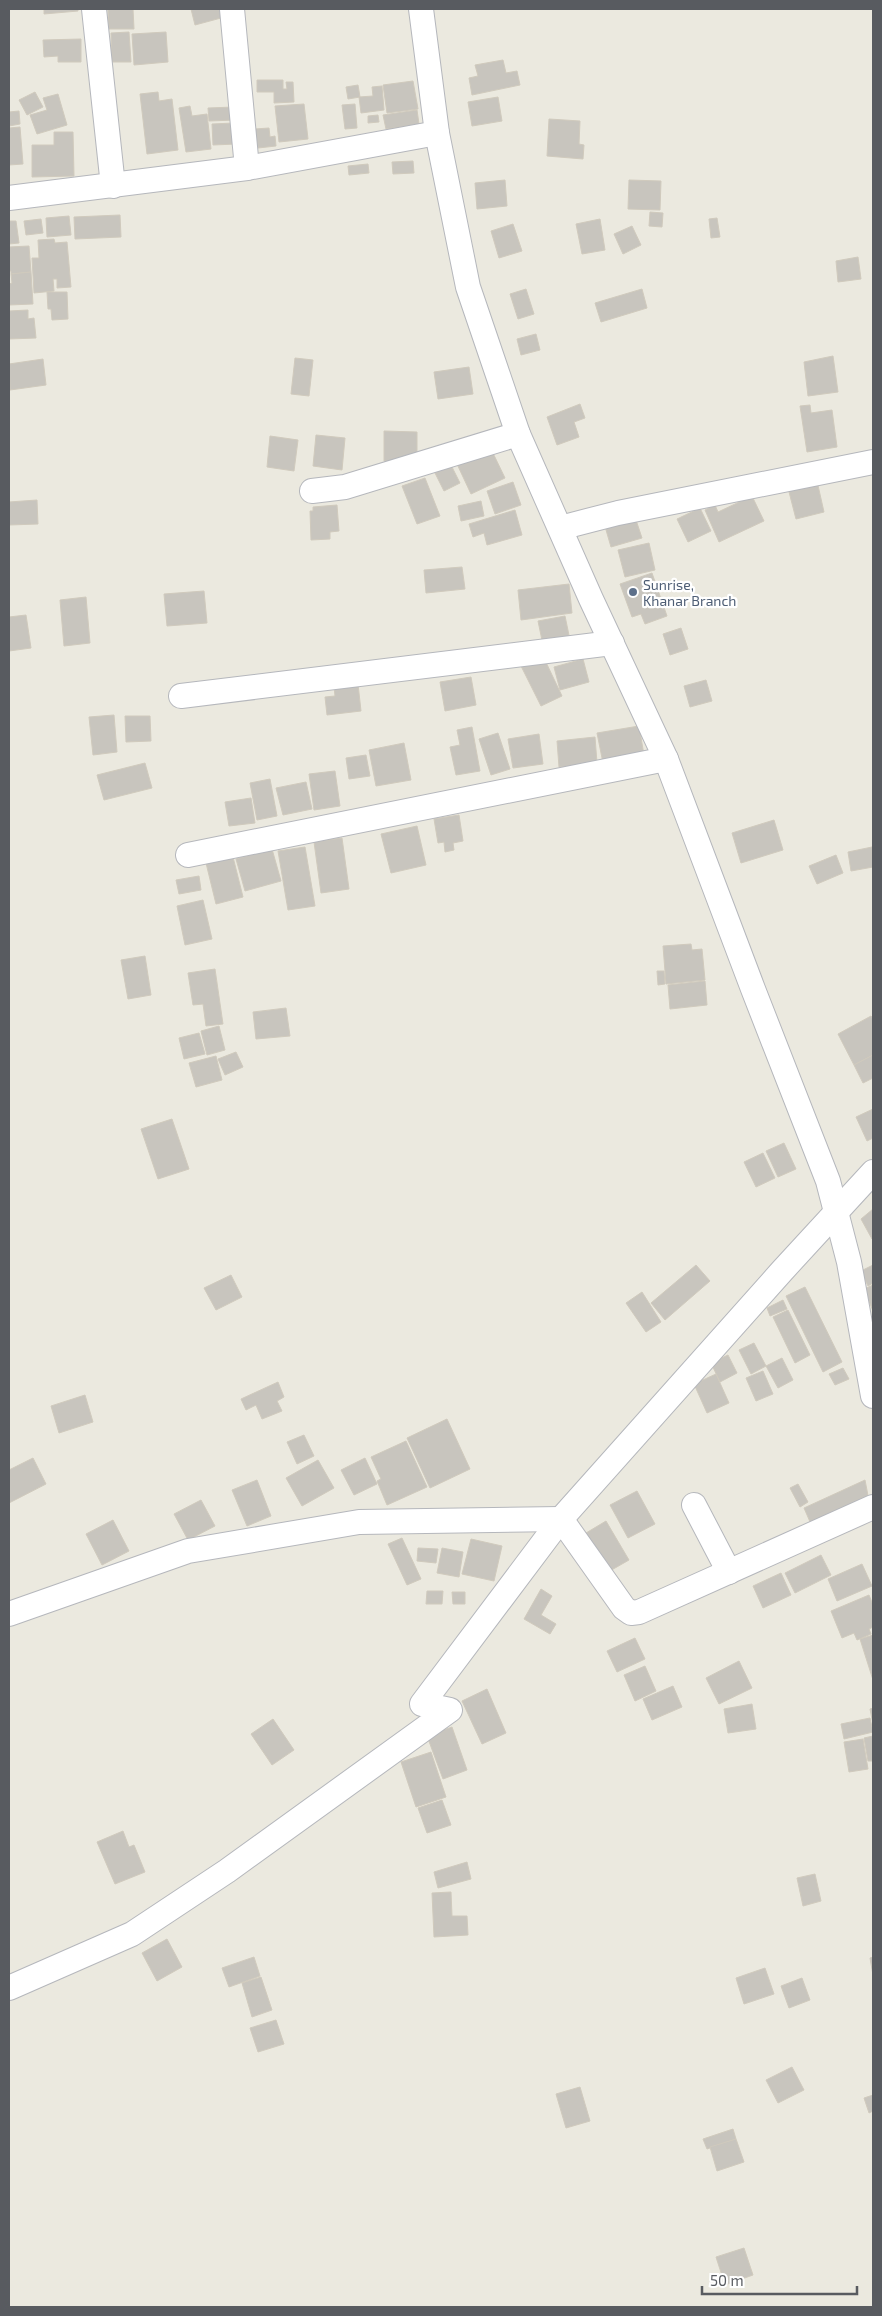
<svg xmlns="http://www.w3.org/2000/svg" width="882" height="2316" viewBox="0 0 882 2316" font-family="'Exo 2',sans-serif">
<rect width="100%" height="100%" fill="#ebe9df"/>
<g fill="#c8c5be" stroke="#d0cabd">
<polygon points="37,9 78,9 78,11 44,14 44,9"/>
<polygon points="108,9 133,9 134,29 109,29"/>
<polygon points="191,9 219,9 221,18 195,25"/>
<polygon points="129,32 131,62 112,62 111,33"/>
<polygon points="166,32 168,62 134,65 132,34"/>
<polygon points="81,39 81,62 58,62 58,56 44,57 43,40"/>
<polygon points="503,60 506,73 517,71 520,85 472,95 469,78 478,76 475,65"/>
<polygon points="257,80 283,80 283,89 287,89 286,82 293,82 294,102 274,103 274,92 257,92"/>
<polygon points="413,81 418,109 387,113 383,85"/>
<polygon points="358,85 360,97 348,99 346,87"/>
<polygon points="382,86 384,110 361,113 359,97 373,96 372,87"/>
<polygon points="35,92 43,107 27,115 19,100"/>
<polygon points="158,92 159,101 172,99 178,150 147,154 140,94"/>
<polygon points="58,94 67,125 37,134 30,115 47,110 43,98"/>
<polygon points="498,97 502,121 472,126 468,102"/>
<polygon points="304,104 308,139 279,142 275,106"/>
<polygon points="355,104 357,128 345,129 342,105"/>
<polygon points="190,106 192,116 207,114 211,149 186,152 179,108"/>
<polygon points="234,107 235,120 209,121 208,108"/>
<polygon points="417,110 419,124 386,129 383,115"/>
<polygon points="19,111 20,124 9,126 9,112"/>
<polygon points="378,115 379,122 368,123 368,116"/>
<polygon points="549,119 580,121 579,144 584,145 583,159 547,156"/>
<polygon points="234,123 236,144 213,145 212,124"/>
<polygon points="20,127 23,164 9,165 9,128"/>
<polygon points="269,128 270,137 275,136 276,146 258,148 255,129"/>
<polygon points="54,132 73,132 74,176 32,177 32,145 54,145"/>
<polygon points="413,161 414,173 393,174 392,162"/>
<polygon points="368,164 369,173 349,175 348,166"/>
<polygon points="505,180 507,206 477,209 475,183"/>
<polygon points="629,180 661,181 660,210 628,209"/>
<polygon points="650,212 663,213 662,227 649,226"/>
<polygon points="120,215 121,237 75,239 74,217"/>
<polygon points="69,216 71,235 47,237 46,218"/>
<polygon points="717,218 720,237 711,238 709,219"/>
<polygon points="41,219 43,233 26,235 24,221"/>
<polygon points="600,219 605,250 582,254 576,224"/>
<polygon points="9,221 16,221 19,243 9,244"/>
<polygon points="513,224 522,251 499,258 491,231"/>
<polygon points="632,226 641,245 623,254 614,234"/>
<polygon points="54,239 55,243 67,242 71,287 57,288 57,279 53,279 54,291 34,293 32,258 39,258 38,240"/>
<polygon points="29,246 31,272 11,274 11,271 9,271 9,247"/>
<polygon points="858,257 861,279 838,282 836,261"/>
<polygon points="31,272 33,304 9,305 9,284 12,283 11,274"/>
<polygon points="526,289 534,314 518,319 510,294"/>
<polygon points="642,289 647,308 601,322 595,303"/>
<polygon points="47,292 67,292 68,319 52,320 51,309 48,309"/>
<polygon points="28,310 28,319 34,318 36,338 9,339 9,311"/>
<polygon points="536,334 540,350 521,355 517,339"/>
<polygon points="833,356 838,392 808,396 804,362"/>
<polygon points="295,358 313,360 309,396 291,394"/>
<polygon points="43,359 46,385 10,390 9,364"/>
<polygon points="469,367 473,394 438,399 434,372"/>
<polygon points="580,404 585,418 574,422 579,437 557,445 547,417"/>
<polygon points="810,405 811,413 832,410 837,447 807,452 800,406"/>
<polygon points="384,431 417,432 417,462 384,461"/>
<polygon points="316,435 345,438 342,470 313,466"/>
<polygon points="270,436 298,440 294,471 267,467"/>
<polygon points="491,449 505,478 471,494 457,464"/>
<polygon points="451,465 460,483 444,491 435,473"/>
<polygon points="425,478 440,516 417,524 402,486"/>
<polygon points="817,481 824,512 796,519 788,488"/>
<polygon points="513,482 521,505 495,514 487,491"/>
<polygon points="752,496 764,521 719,542 705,510 715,505 718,512"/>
<polygon points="37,500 38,524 9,525 9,502"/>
<polygon points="481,501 484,516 461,521 458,506"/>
<polygon points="337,505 339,531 330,532 330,539 311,540 310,511 313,511 313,507"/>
<polygon points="700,508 711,531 688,542 677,519"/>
<polygon points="515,510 522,535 487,545 484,533 473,537 469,524"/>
<polygon points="634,514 642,538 611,547 604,523"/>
<polygon points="649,543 655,570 625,577 618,550"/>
<polygon points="462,567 465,589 426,593 424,570"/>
<polygon points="652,573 667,616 645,624 641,614 632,617 620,584"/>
<polygon points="569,584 572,613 521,620 518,590"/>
<polygon points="204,591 207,623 167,626 164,594"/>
<polygon points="86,597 90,643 64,646 60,600"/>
<polygon points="26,615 31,648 9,651 9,617"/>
<polygon points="565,616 570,640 543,645 538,621"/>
<polygon points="681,628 688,649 670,655 663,634"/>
<polygon points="543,656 562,696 541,706 521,666"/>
<polygon points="583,659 589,682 560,690 554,667"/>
<polygon points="471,677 476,705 445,711 440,682"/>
<polygon points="706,680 712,701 690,707 684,686"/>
<polygon points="358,684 361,711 327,715 325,697 335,696 334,687"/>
<polygon points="114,715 117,752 93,755 89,717"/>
<polygon points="125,716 150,716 151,741 126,742"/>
<polygon points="639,726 644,755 603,763 597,733"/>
<polygon points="472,727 480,771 456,775 450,747 460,745 457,730"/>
<polygon points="498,733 510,769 491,775 479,739"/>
<polygon points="539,734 543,764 513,768 508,739"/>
<polygon points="595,737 597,763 559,767 557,741"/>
<polygon points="404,743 411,780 376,786 369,750"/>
<polygon points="366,755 370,776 349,779 346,758"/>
<polygon points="145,763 152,788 104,800 97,775"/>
<polygon points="335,771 340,806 314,810 309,774"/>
<polygon points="270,779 277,816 257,820 250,783"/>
<polygon points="306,782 312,809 283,815 276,788"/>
<polygon points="251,798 255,823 229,826 225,802"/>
<polygon points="459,815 463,841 453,843 454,850 445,852 444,842 438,843 434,819"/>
<polygon points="774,820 783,850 741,863 732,833"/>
<polygon points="417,826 426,865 391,873 381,834"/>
<polygon points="342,838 349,889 321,893 314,842"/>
<polygon points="305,847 315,906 288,910 278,851"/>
<polygon points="872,847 873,867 851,871 848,852"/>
<polygon points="272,849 281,881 245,891 236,859"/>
<polygon points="836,855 843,873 817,884 809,866"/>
<polygon points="233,857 243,897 216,904 206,863"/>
<polygon points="199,876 201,890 179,894 176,880"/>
<polygon points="203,900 212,939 185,945 177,906"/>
<polygon points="691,944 692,950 702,949 705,980 666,984 663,946"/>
<polygon points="145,956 151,995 128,999 121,960"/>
<polygon points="215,969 223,1024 206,1026 203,1004 193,1005 188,973"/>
<polygon points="657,971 664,971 665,984 658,985"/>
<polygon points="705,981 707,1005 670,1009 668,985"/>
<polygon points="286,1008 290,1036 256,1039 253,1012"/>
<polygon points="871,1016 873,1019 873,1055 854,1065 838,1034"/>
<polygon points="219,1026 225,1050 207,1055 201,1031"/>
<polygon points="199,1033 205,1054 184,1059 179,1038"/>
<polygon points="236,1052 243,1067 225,1075 218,1059"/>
<polygon points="873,1055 873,1078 863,1083 854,1065"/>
<polygon points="216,1056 222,1080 196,1087 189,1063"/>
<polygon points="873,1109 873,1138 867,1141 856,1117"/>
<polygon points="172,1119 189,1169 158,1179 141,1129"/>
<polygon points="784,1143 796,1169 778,1177 766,1151"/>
<polygon points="763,1153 775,1178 756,1187 744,1162"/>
<polygon points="873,1209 873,1238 872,1239 861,1219"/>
<polygon points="696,1265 710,1281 665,1320 651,1303"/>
<polygon points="873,1265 873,1283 868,1286 861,1271"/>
<polygon points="231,1275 242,1297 216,1310 204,1288"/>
<polygon points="873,1285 873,1311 864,1289"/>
<polygon points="805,1287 842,1362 823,1372 786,1296"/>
<polygon points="642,1292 661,1322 646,1332 626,1303"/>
<polygon points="783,1300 787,1309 770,1316 767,1308"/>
<polygon points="788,1310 810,1355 795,1363 773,1317"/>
<polygon points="754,1343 766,1366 751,1374 739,1350"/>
<polygon points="728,1355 737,1373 720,1382 711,1363"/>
<polygon points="782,1358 793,1380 778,1388 766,1366"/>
<polygon points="843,1368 849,1379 835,1385 829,1374"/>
<polygon points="763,1371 773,1394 756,1401 746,1378"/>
<polygon points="716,1374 729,1403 707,1413 694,1384"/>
<polygon points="278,1382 284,1397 277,1401 282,1411 262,1419 256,1405 246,1410 241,1399"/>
<polygon points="85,1395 93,1422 59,1433 51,1406"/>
<polygon points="447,1419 470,1469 430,1488 407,1438"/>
<polygon points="304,1435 314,1456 297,1464 287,1442"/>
<polygon points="406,1441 427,1487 387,1505 377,1481 381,1479 371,1457"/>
<polygon points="33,1458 46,1484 9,1503 9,1470"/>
<polygon points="365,1458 377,1484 354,1495 341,1470"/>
<polygon points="318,1460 334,1488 302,1506 286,1478"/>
<polygon points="257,1480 271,1516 247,1526 232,1490"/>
<polygon points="865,1480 870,1506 814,1531 804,1508"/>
<polygon points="798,1484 808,1502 800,1507 790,1488"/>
<polygon points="637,1491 655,1524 628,1538 610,1505"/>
<polygon points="201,1500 215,1526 188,1540 174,1514"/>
<polygon points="113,1520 129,1551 102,1565 86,1534"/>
<polygon points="606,1521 629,1560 608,1572 586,1533"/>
<polygon points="402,1538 421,1579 407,1585 388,1544"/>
<polygon points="471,1539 502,1546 494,1581 462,1574"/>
<polygon points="418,1548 438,1549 436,1563 417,1561"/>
<polygon points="442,1548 463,1552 459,1577 437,1573"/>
<polygon points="821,1555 831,1575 795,1593 785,1573"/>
<polygon points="862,1564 872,1586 837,1601 828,1579"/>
<polygon points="781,1573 791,1595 763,1608 753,1586"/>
<polygon points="541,1589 552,1596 541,1615 556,1624 550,1634 524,1619"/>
<polygon points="427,1591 443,1591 442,1604 426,1604"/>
<polygon points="452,1592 465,1592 465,1604 453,1604"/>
<polygon points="869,1595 873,1605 873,1627 869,1629 871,1634 857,1640 854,1633 842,1638 831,1611"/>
<polygon points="873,1635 873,1680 860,1639"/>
<polygon points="635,1638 645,1659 617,1672 607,1651"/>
<polygon points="739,1661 752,1688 719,1704 706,1678"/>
<polygon points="645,1666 656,1691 635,1701 624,1675"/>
<polygon points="673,1686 682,1707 652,1720 643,1699"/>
<polygon points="487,1689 506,1733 482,1744 462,1701"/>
<polygon points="752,1704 756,1729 728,1733 724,1709"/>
<polygon points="873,1708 873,1724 870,1709"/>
<polygon points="870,1718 873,1732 844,1739 841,1724"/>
<polygon points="273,1719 294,1750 272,1765 251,1734"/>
<polygon points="452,1727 467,1770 443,1779 427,1736"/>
<polygon points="873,1736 873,1761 868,1761 864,1738"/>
<polygon points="863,1739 868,1769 849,1772 844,1742"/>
<polygon points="431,1752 446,1797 416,1807 401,1762"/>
<polygon points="442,1800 451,1825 427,1833 418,1808"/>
<polygon points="123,1831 129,1847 134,1845 145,1872 115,1884 97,1842"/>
<polygon points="467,1862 471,1879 438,1888 434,1872"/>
<polygon points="815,1874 821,1901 803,1906 797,1878"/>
<polygon points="451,1892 452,1916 467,1916 468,1935 434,1937 432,1893"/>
<polygon points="167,1939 182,1967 157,1981 142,1953"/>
<polygon points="254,1957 260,1976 229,1987 222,1968"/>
<polygon points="873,1957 873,1975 870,1958"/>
<polygon points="765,1968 774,1994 744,2004 736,1978"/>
<polygon points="261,1977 272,2010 252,2017 242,1983"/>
<polygon points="802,1978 810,2000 789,2008 781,1986"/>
<polygon points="276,2020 284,2044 258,2052 250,2028"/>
<polygon points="792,2067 804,2090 778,2103 766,2080"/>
<polygon points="580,2087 590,2121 566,2128 556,2094"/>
<polygon points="873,2095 873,2111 869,2113 864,2098"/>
<polygon points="733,2129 736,2139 707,2149 703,2139"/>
<polygon points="736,2139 744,2162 717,2171 710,2147"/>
<polygon points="744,2248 753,2275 725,2285 716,2257"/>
</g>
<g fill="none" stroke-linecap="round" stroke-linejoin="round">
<defs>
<g id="street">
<polyline points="94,9 113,186"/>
<polyline points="232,9 247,168"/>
<polyline points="421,9 437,133 468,287 518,434 591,599 666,759 753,989 828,1181 849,1262 873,1396"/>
<polyline points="9,198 247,168 437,133"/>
<polyline points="312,491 345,487 518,434"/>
<polyline points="560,528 618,513 873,462"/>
<polyline points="181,696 612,643"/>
<polyline points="188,855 666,759"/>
<polyline points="694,1505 729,1572"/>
<polyline points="9,1614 188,1551 359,1522 561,1519 624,1608 631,1613 639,1612 873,1507"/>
<polyline points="9,1988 132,1934 227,1871 450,1710 422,1704 561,1519 782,1271 873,1172"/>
</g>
</defs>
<use href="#street" stroke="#b5b7bc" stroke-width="26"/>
<use href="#street" stroke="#fff" stroke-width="24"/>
</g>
<circle fill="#5c6f8a" stroke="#fff" stroke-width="2" cx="633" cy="592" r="5"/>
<g text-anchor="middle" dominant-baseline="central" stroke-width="4.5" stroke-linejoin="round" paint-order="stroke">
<g font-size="14" fill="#4e5e75" stroke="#fff" text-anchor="start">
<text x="643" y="584">Sunrise,<tspan x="643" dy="16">Khanar Branch</tspan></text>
</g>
</g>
<rect width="882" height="2316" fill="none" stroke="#585b60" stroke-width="20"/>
<path d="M702 2286v8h155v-8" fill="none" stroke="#585b60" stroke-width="2.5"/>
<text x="710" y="2286" font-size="15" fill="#585b60" stroke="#ffffff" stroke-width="4" paint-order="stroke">50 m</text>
</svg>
